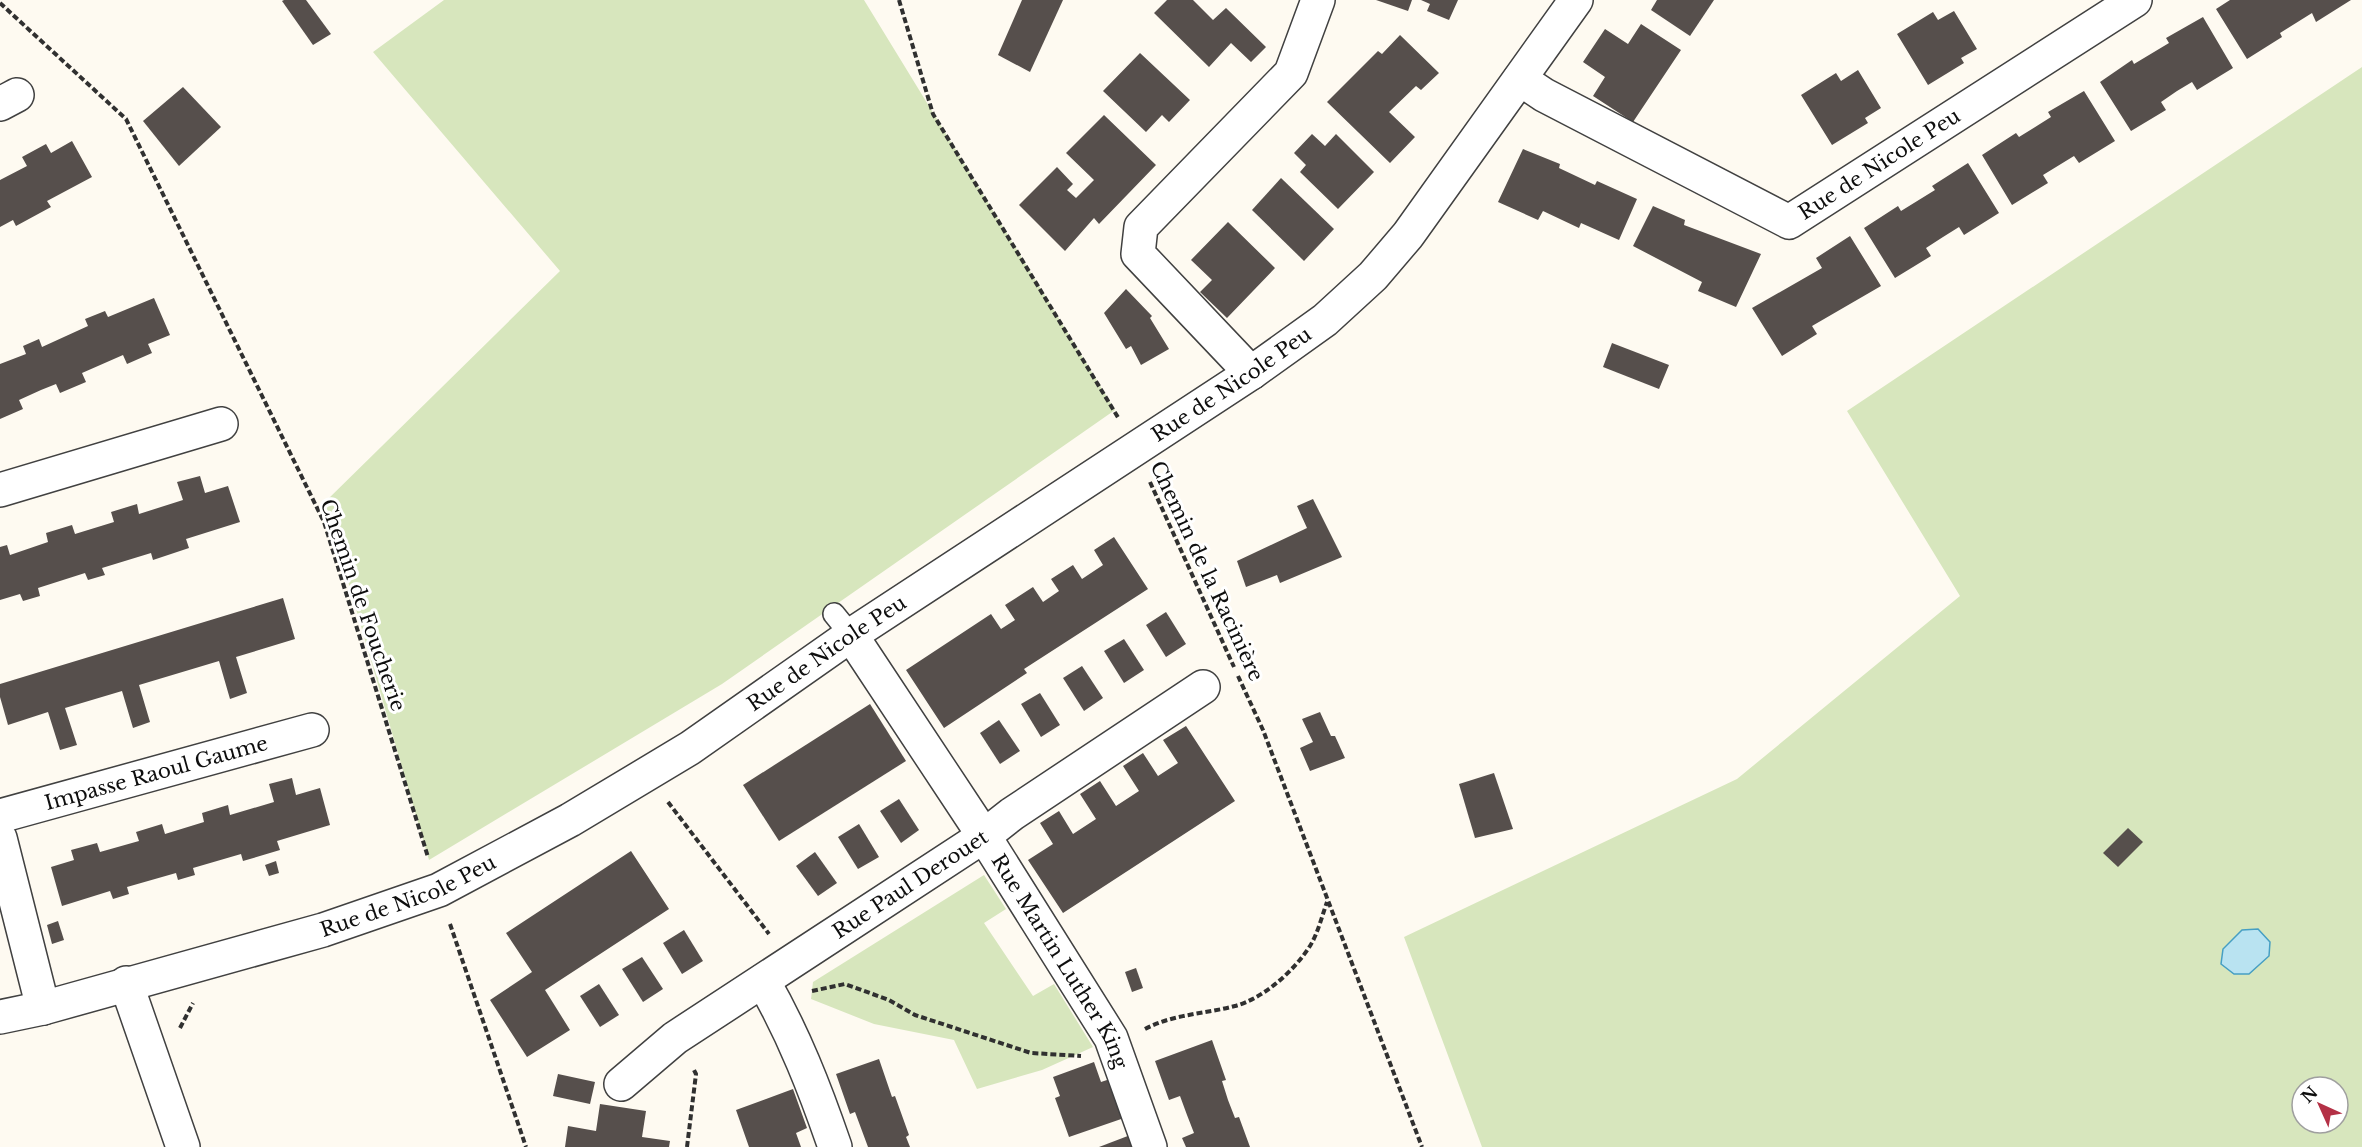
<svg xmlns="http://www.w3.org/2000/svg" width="2362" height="1147" viewBox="0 0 2362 1147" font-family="'Libre Baskerville',serif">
<rect width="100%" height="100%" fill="#fefaf1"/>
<g fill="#d7e6bd" fill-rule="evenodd">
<polygon points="444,0 864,0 1115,410 722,684 429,860 325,502 560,271 373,52"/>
<path d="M 2362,67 L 2362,1147 L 1482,1147 L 1404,937 L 1737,779 L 1960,596 L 1847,411 ZM 2302,1087 L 2338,1087 L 2338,1123 L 2302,1123 Z"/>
<polygon points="984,875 1006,909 984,923 1033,996 1054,984 1093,1047 1042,1070 977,1089 954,1040 874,1024 811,999 813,982"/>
</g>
<polygon fill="#b9e3f1" stroke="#469fc3" stroke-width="1.5" points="2258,929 2270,942 2269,956 2249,974 2234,974 2221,964 2223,949 2242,930"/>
<g fill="#564f4c">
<polygon points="284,0 306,0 331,34 313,45 282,1"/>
<polygon points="1022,0 1063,0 1030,72 998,55"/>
<polygon points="1167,0 1193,0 1213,20 1226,8 1266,47 1251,62 1231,43 1209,67 1154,13"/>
<polygon points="1376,0 1412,0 1408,11"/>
<polygon points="1421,0 1458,0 1449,20 1427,11 1430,4"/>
<polygon points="1657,0 1714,0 1690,36 1651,10"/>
<polygon points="2230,0 2351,0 2316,22 2312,13 2280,33 2282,37 2247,59 2216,9"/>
<polygon points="1954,11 1977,49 1961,58 1964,63 1928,85 1897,34 1933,12 1938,20"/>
<polygon points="2203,17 2233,68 2197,90 2192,82 2177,91 2161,102 2166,110 2131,131 2100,82 2132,60 2134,64 2169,43 2166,38"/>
<polygon points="1641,24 1681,50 1633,122 1593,96 1605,77 1583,62 1605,29 1628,44"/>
<polygon points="1400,35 1439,73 1421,90 1416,86 1389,112 1415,137 1390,163 1327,102 1378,51 1382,54"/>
<polygon points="1140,53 1190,100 1169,122 1162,115 1146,132 1103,91"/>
<polygon points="1858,70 1881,108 1865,118 1868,123 1832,145 1801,95 1836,73 1841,81"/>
<polygon points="183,87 221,127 179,166 143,121"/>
<polygon points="2084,91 2115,141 2079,163 2074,156 2043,175 2048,183 2012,205 1982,155 2016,133 2019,137 2051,117 2048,112"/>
<polygon points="1104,115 1156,165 1099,224 1094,218 1065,251 1019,205 1057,167 1073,184 1067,190 1076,198 1094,180 1066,153"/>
<polygon points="1312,134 1325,146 1336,134 1374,172 1338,209 1300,172 1306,165 1294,153"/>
<polygon points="72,141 92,177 47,201 51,207 16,226 13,220 0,227 0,180 27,166 22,157 46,144 51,153"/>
<polygon points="1523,149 1560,164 1559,168 1595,185 1597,181 1637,199 1619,240 1581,223 1579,228 1543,211 1538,220 1498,202"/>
<polygon points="1968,163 1999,213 1964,235 1959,227 1943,237 1926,248 1931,256 1895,278 1864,228 1898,206 1901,211 1935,190 1932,186"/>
<polygon points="1281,178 1334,229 1304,261 1252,210"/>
<polygon points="1653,206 1685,220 1684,225 1761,254 1736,307 1698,291 1702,282 1633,246"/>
<polygon points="1228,222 1275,268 1227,318 1200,292 1212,280 1191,260"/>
<polygon points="1850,236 1881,286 1812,326 1817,334 1782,356 1752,308 1822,268 1816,258"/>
<polygon points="1126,289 1152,316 1150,318 1169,349 1141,365 1131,346 1126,349 1104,313"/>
<polygon points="154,298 170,335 148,344 152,353 127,364 123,355 82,373 86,382 60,393 56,384 41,390 19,400 23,409 0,419 0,364 26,354 23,346 39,339 42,347 88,326 85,319 105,311 108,317"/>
<polygon points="1612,343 1669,365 1659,389 1603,367"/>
<polygon points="200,476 205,493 228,486 240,522 186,539 189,548 153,560 151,553 102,568 105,575 88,580 85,573 38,588 40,596 23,601 20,594 0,600 0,547 7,545 10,555 48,542 46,533 72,525 75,534 114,522 111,512 137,504 139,514 183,500 177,482"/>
<polygon points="1313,499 1342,557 1280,583 1277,575 1246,587 1237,561 1307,528 1297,506"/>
<polygon points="1114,537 1148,589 1024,669 1027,673 944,728 906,670 991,614 1001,629 1015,620 1005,605 1033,587 1043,602 1059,591 1051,579 1073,565 1082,579 1103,565 1094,550"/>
<polygon points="283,598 295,639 236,657 247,693 230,699 219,661 139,685 150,722 133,728 122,691 65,708 77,745 60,750 48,712 8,725 0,697 0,684"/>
<polygon points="1166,612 1186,644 1166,657 1146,625"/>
<polygon points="1124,639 1144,670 1124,683 1104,651"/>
<polygon points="1082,666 1103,698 1084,711 1063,678"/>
<polygon points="1040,693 1060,725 1041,737 1021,704"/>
<polygon points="870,704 906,761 779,841 743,785"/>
<polygon points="1320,712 1331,736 1335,736 1345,758 1310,771 1300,748 1313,742 1302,719"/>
<polygon points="999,720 1020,751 1000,764 980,733"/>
<polygon points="1186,726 1235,801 1063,913 1028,860 1053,844 1040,823 1059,811 1073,834 1096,819 1080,794 1100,781 1116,806 1139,791 1123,766 1143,753 1158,776 1178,763 1163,740"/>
<polygon points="1494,773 1513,829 1475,838 1459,784"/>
<polygon points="292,778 296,795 320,788 330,825 277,841 280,850 243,861 241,854 193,868 195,875 178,880 176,873 127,887 129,894 113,899 110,891 62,906 51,867 74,860 71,850 97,843 100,852 139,841 136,832 162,824 165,834 204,822 202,813 228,805 230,815 274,802 269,784"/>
<polygon points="899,799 919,830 901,843 880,811"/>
<polygon points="859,824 879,857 858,869 838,837"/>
<polygon points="2128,828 2143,842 2118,867 2103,853"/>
<polygon points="631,851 669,909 545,990 570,1030 527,1057 490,1000 532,972 506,933"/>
<polygon points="815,852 837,883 818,896 796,866"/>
<polygon points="276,861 279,873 269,876 265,865"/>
<polygon points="58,921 64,940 52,944 47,925"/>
<polygon points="684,930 703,961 682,974 663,943"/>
<polygon points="642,957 663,989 643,1002 622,969"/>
<polygon points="1136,968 1143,988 1132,992 1125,972"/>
<polygon points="599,984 619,1015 600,1027 580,996"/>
<polygon points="1212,1040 1226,1080 1222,1081 1228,1100 1235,1118 1239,1117 1250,1147 1186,1147 1182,1138 1194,1133 1187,1115 1180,1096 1169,1100 1155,1061"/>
<polygon points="879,1059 892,1097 895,1096 909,1135 906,1137 910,1147 868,1147 855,1112 850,1114 836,1074"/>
<polygon points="1094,1062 1101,1082 1113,1078 1127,1117 1069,1137 1055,1098 1060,1096 1053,1077"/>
<polygon points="558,1074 595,1082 590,1104 553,1096"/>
<polygon points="793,1089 807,1128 796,1133 801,1147 749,1147 736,1110"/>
<polygon points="600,1104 646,1111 642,1137 670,1141 669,1147 565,1147 568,1126 596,1131"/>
<polygon points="1133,1134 1137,1147 1099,1147"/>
</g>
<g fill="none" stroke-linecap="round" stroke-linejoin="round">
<defs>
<polyline id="lane" points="834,614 851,635"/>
<g id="street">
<path id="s1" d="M 1520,79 L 1544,95 L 1789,222 L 2135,0"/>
<polyline points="0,104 17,95"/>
<polyline points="1251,373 1138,254 1141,227 1291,73 1318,0"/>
<polyline points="0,490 221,424"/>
<path id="s2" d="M 851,635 L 984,836 L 1111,1038 L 1150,1147"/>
<path id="s3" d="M 0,816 L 312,730"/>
<polyline points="0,838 43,1008"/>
<path d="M 763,981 C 794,1035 815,1089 835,1147"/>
<polyline points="126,983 183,1147"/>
<path id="s4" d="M 0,1017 L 43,1008 L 323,930 L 439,890 L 570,820 L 690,748 L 851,635 L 1251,373 L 1325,320 L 1373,276 L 1408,235 L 1576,0"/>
<path id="s5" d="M 621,1084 L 675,1038 L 984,836 L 1012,814 L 1203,687"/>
</g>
</defs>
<use href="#lane" stroke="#414141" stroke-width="24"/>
<use href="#street" stroke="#414141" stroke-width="36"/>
<g stroke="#303030" stroke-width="4" stroke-dasharray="6 3" stroke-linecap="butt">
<polyline points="899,0 933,114 1119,419"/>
<polyline points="0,3 126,119 324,522 428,857"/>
<polyline points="1150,482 1234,667"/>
<polyline points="1238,676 1263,730 1422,1147"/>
<polyline points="668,802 769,934"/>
<polyline points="450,924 526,1147"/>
<polyline points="812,991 845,984 889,1000 915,1015 1031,1053 1081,1056"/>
<polyline points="180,1028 193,1003"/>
<path d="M 1145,1029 C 1173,1014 1205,1014 1235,1006 C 1264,998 1294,971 1310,946 C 1318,933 1322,916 1327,902"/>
<polyline points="687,1147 696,1074 693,1068"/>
</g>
<use href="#lane" stroke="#fff" stroke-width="21"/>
<use href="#street" stroke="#fff" stroke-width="33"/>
</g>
<g text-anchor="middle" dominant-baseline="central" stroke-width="6" stroke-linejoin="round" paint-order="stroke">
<g font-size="20" fill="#0e0e0e" stroke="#fff">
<text stroke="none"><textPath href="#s1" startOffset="412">Rue de Nicole Peu</textPath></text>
<text stroke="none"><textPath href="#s4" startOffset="1398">Rue de Nicole Peu</textPath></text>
<text transform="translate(1207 571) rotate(65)">Chemin de la Racinière</text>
<text transform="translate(363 605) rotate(71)">Chemin de Foucherie</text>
<text stroke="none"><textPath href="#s4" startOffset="912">Rue de Nicole Peu</textPath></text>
<text stroke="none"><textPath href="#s3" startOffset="162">Impasse Raoul Gaume</textPath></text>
<text stroke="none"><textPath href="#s5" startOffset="352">Rue Paul Derouet</textPath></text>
<text stroke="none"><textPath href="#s4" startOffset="426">Rue de Nicole Peu</textPath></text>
<text stroke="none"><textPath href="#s2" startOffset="388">Rue Martin Luther King</textPath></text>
</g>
</g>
<g transform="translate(2320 1105) rotate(315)"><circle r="28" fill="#ffffff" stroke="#9f9f9f" stroke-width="1.5"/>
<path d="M0-4.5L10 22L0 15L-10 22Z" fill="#b43146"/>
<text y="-9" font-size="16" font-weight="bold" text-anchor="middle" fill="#0e0e0e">N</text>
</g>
</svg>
